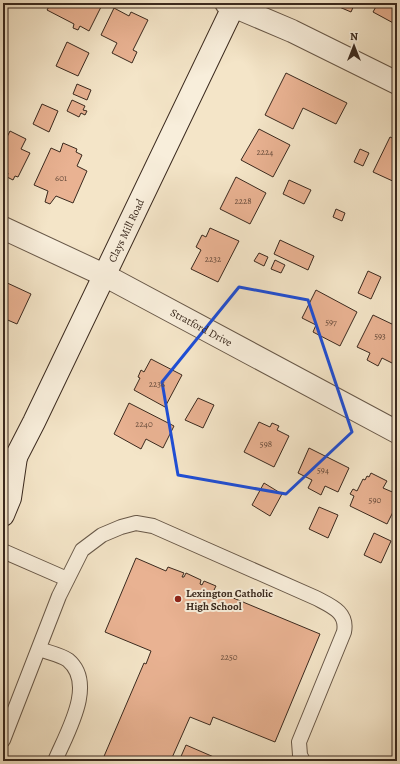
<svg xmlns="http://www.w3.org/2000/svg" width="400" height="764" viewBox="0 0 400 764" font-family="Alegreya,serif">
<rect width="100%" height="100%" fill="#f4e5c8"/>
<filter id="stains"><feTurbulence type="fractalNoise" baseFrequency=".005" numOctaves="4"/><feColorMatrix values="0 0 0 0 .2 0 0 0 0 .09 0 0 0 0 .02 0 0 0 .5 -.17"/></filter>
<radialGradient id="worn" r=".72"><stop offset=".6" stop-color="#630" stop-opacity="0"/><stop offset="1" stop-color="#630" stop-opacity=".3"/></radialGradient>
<g fill="#e9b292" stroke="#3a291e">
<polygon points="51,3 103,3 89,31 80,26 78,30 73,28 74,24 47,10"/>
<polygon points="330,3 355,3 351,12"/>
<polygon points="378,3 397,3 397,25 373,12"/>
<polygon points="114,8 129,16 131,12 148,20 133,50 137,52 132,63 112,53 117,43 101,35"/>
<polygon points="67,42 89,53 78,76 56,66"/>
<polygon points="286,73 347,103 336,124 303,108 293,129 265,115"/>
<polygon points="77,84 91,90 87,100 73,94"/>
<polygon points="72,100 85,106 83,110 87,111 85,115 81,113 79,117 67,111"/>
<polygon points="42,104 58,111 49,132 33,124"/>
<polygon points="259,129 290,145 273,177 241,160"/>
<polygon points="10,131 26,139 21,149 30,153 18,177 15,176 13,180 7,177 8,173 3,171 3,140 5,141"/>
<polygon points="390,137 397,140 397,183 373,172"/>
<polygon points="63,143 77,149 76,152 82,155 77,166 87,171 73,203 56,196 50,204 45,202 48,191 34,185 51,148 60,152"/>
<polygon points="360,149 369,153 363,166 354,162"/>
<polygon points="236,177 266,193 250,224 220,209"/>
<polygon points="289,180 311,190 304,204 283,194"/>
<polygon points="336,209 345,213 342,221 333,217"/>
<polygon points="210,228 239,241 218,282 191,269 201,250 196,247 202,235 206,237"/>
<polygon points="280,240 314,256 308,270 274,254"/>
<polygon points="259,253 268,257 264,266 254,261"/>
<polygon points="275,260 285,265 281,273 271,269"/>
<polygon points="368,271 381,277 371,299 358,293"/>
<polygon points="3,281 31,294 17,324 3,318"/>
<polygon points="316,290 357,312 340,346 313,332 316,325 302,318"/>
<polygon points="373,315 394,325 397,321 397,358 394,364 382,358 378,366 367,360 370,353 357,347"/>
<polygon points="151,359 182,375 165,407 134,390 140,378 138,377 141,370 144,372"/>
<polygon points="198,398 214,405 203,428 185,420"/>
<polygon points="129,403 174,426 163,448 146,439 141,449 114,434"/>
<polygon points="259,422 270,427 272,423 279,426 277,430 289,436 274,467 244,452"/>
<polygon points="309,448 349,468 338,492 325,486 321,495 308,488 312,480 298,473"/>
<polygon points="371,473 387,481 383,488 397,494 397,504 387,524 350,506 354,496 350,494 353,489 357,491 363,479 365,480 367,476 369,477"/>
<polygon points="264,483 282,494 270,516 252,505"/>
<polygon points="319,507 338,515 328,538 309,529"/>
<polygon points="374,533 391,541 381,563 364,555"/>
<polygon points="136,558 166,571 168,567 184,573 182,577 184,577 186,573 201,580 200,584 202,585 204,581 216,586 214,590 320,634 275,742 213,717 210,725 190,717 171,760 174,761 102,761 144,663 146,664 151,651 105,632"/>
<polygon points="186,745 223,761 179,761"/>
</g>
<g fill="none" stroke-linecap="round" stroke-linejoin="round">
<defs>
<g id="lane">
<polyline points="3,551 67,579"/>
<path d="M 39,649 C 47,652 61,655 68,660 C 97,684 66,734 55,761"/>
<path d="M 3,740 L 59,596 L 82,550 L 102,535 L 121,527 L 136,523 L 153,526 L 316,598 C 331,606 348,612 344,632 L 299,742 L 300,755 L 303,761"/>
</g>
<g id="street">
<polyline points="226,3 292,31 397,83"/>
<path id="s1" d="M 3,228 L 104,275 L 397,432"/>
</g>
<g id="secondary">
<path id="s2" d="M 3,471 L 16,457 L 34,422 L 235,3"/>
<polyline points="3,515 10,498 16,457"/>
</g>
</defs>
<use href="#lane" stroke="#685848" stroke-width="16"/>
<use href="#street" stroke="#685848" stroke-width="24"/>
<use href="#secondary" stroke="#3a291e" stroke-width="24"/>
<use href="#lane" stroke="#f8eedb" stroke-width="14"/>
<use href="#street" stroke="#f8eedb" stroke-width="22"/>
<use href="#secondary" stroke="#f8eedb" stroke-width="22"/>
</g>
<path fill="none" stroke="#1d4ed8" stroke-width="3" stroke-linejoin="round" d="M 239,287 L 308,300 L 352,432 L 286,494 L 178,475 L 162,382 Z"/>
<circle fill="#8f2418" stroke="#f8eedb" stroke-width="1.5" cx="178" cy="599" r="4"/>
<g text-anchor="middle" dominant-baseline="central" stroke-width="4" stroke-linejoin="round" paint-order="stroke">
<g font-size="9" fill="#664b3b">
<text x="265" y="152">2224</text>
<text x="61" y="178">601</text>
<text x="243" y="201">2228</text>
<text x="213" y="259">2232</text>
<text x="331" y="322">597</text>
<text x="380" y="336">593</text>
<text x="157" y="384">2236</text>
<text x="144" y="424">2240</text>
<text x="266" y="444">598</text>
<text x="323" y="470">594</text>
<text x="375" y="500">590</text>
<text x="229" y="657">2250</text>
</g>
<g font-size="11" fill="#3a291e" stroke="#f8eedb">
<text stroke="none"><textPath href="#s2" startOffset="271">Clays Mill Road</textPath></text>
<text stroke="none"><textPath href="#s1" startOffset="222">Stratford Drive</textPath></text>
</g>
<g font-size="11" font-weight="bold" fill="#3a291e" stroke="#f8eedb" text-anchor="start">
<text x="186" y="593">Lexington Catholic<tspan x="186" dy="13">High School</tspan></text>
</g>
</g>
<rect width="400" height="764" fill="none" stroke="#f4e5c8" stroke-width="16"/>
<rect x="4" y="4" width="392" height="756" fill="none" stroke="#3a291e" stroke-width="2"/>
<rect x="8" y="8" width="384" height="748" fill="none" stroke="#3a291e"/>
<g transform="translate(354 46)" stroke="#f8eedb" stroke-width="3" paint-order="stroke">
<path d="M0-3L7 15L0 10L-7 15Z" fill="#3a291e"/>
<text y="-6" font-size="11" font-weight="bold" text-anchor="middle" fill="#3a291e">N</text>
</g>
<rect width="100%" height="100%" filter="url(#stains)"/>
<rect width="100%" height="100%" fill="url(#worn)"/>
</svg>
